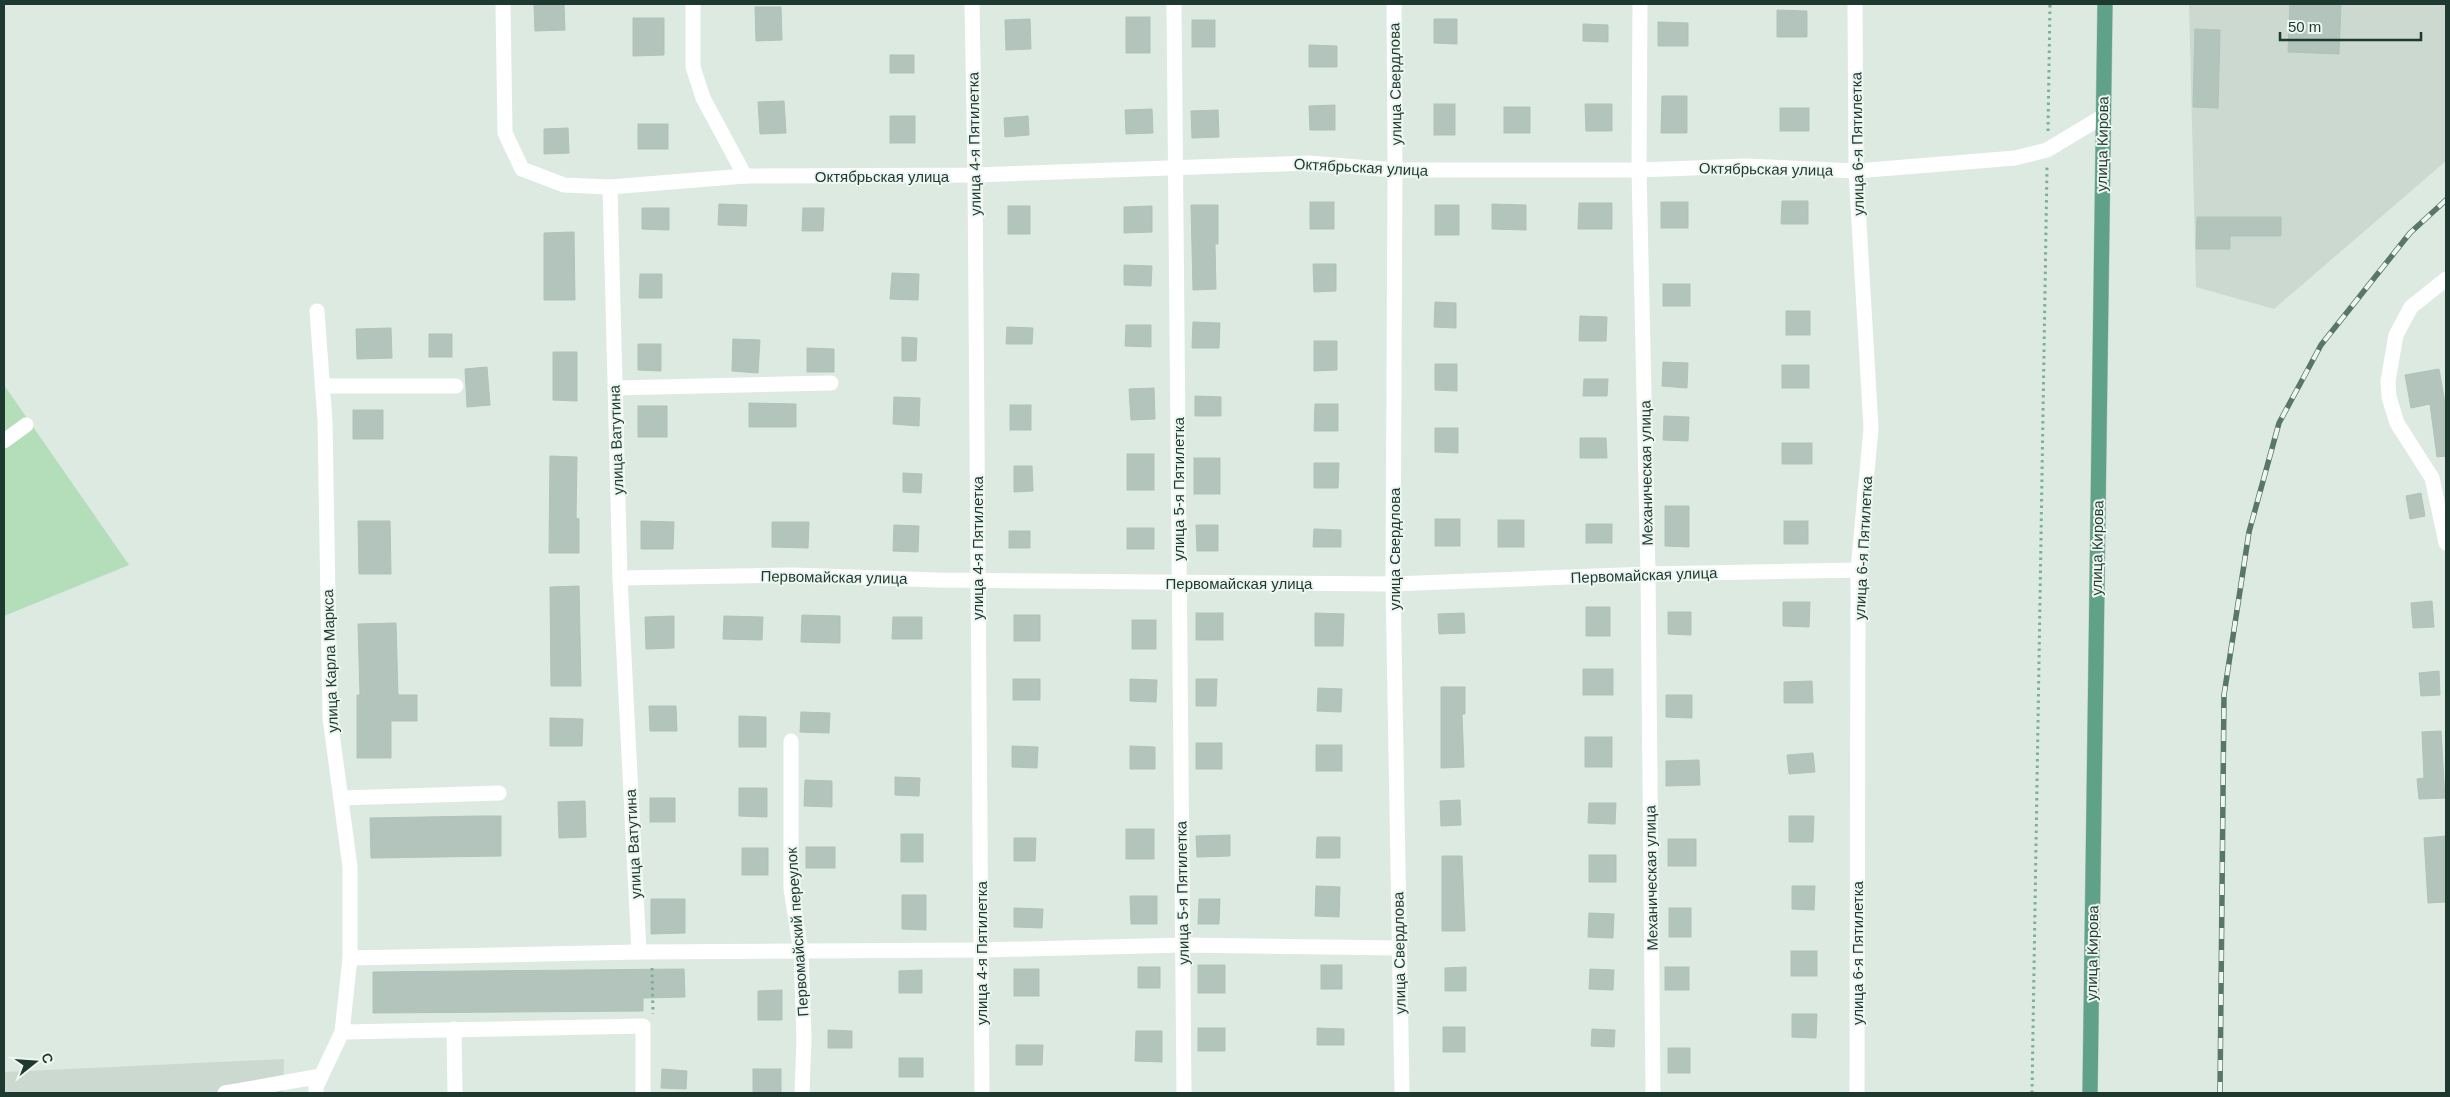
<svg xmlns="http://www.w3.org/2000/svg" width="2450" height="1097" viewBox="0 0 2450 1097" font-family="Arial,sans-serif">
<rect width="100%" height="100%" fill="#ddeae2"/>
<g fill="#cbd9d1">
<polygon points="2189,4 2446,4 2446,161 2274,309 2196,287"/>
<polygon points="284,1059 283,1093 4,1093 4,1072"/>
</g>
<polygon fill="#b4ddba" points="4,385 129,565 4,616"/>
<g fill="#b2c4bb" stroke="#afc3b9">
<polygon points="534,4 564,4 565,30 535,31"/>
<polygon points="2290,4 2341,4 2339,54 2288,52"/>
<polygon points="755,7 781,7 782,40 756,41"/>
<polygon points="1777,10 1807,11 1807,37 1777,37"/>
<rect x="1126" y="17" width="24" height="36"/>
<polygon points="633,18 664,18 664,55 633,56"/>
<polygon points="1030,19 1031,49 1006,50 1005,20"/>
<polygon points="1434,19 1457,19 1457,44 1434,43"/>
<rect x="1192" y="20" width="23" height="27"/>
<polygon points="1658,22 1688,23 1688,46 1658,46"/>
<polygon points="1583,24 1608,25 1608,42 1583,41"/>
<polygon points="2195,29 2220,30 2218,108 2193,107"/>
<polygon points="1309,45 1337,46 1337,67 1309,67"/>
<rect x="890" y="55" width="24" height="18"/>
<polygon points="1662,96 1687,96 1687,133 1661,133"/>
<polygon points="784,101 786,133 760,134 758,102"/>
<rect x="1434" y="104" width="21" height="31"/>
<polygon points="1585,104 1612,104 1612,131 1586,131"/>
<polygon points="1335,105 1335,130 1310,130 1309,106"/>
<rect x="1504" y="107" width="26" height="26"/>
<rect x="1780" y="108" width="29" height="23"/>
<polygon points="1152,109 1153,133 1126,134 1125,110"/>
<polygon points="1218,110 1219,137 1192,138 1191,111"/>
<rect x="890" y="116" width="25" height="27"/>
<polygon points="1028,116 1029,135 1005,137 1004,118"/>
<rect x="638" y="124" width="30" height="25"/>
<polygon points="568,128 569,153 544,154 544,129"/>
<polygon points="1782,201 1808,201 1808,224 1781,224"/>
<rect x="1310" y="202" width="24" height="27"/>
<rect x="1661" y="202" width="27" height="26"/>
<polygon points="1579,203 1612,203 1612,229 1578,229"/>
<polygon points="719,204 747,205 746,226 718,225"/>
<polygon points="1492,204 1526,205 1526,230 1492,229"/>
<polygon points="1191,205 1218,205 1218,244 1215,244 1216,289 1193,290"/>
<rect x="1435" y="205" width="24" height="30"/>
<rect x="1008" y="206" width="22" height="28"/>
<polygon points="1152,206 1152,232 1124,233 1124,207"/>
<polygon points="642,208 669,208 669,230 642,229"/>
<polygon points="803,208 824,208 823,231 802,231"/>
<polygon points="2197,217 2281,217 2281,236 2230,236 2230,249 2196,249"/>
<polygon points="574,232 575,300 544,300 544,233"/>
<polygon points="1313,264 1336,264 1336,291 1314,292"/>
<polygon points="1124,265 1152,266 1151,286 1124,285"/>
<polygon points="892,273 919,274 918,300 890,299"/>
<polygon points="640,274 662,274 662,298 639,298"/>
<rect x="1663" y="284" width="27" height="22"/>
<polygon points="1435,302 1456,303 1456,328 1434,327"/>
<rect x="1786" y="311" width="24" height="24"/>
<polygon points="1580,316 1607,317 1606,341 1579,341"/>
<polygon points="1193,322 1220,323 1219,348 1192,348"/>
<polygon points="1126,325 1151,325 1151,347 1125,346"/>
<polygon points="1007,327 1033,328 1032,344 1006,344"/>
<polygon points="391,328 392,358 357,359 356,329"/>
<rect x="429" y="334" width="23" height="23"/>
<polygon points="902,337 917,338 916,361 902,361"/>
<polygon points="733,339 760,340 758,373 732,371"/>
<polygon points="1314,341 1337,341 1337,370 1314,371"/>
<polygon points="638,344 661,344 661,371 638,370"/>
<polygon points="807,348 834,349 834,372 807,372"/>
<polygon points="553,352 577,352 577,401 553,400"/>
<polygon points="1663,362 1688,363 1687,388 1662,386"/>
<polygon points="1435,364 1457,364 1457,391 1435,390"/>
<rect x="1782" y="365" width="27" height="23"/>
<polygon points="487,367 490,405 467,407 465,369"/>
<polygon points="2439,369 2446,409 2446,456 2437,457 2430,404 2411,408 2405,375"/>
<polygon points="1584,379 1608,379 1607,396 1583,396"/>
<polygon points="1154,388 1155,419 1131,420 1129,389"/>
<polygon points="1195,396 1221,397 1221,416 1195,416"/>
<polygon points="894,397 920,398 919,426 893,424"/>
<polygon points="749,403 796,404 796,427 749,427"/>
<polygon points="1315,404 1338,404 1338,431 1314,431"/>
<rect x="1010" y="405" width="21" height="25"/>
<rect x="638" y="406" width="29" height="31"/>
<rect x="353" y="410" width="30" height="29"/>
<polygon points="1664,416 1689,417 1688,441 1663,440"/>
<polygon points="1435,428 1458,428 1458,453 1435,452"/>
<polygon points="1580,438 1606,438 1607,458 1580,458"/>
<rect x="1782" y="443" width="30" height="21"/>
<rect x="1127" y="454" width="27" height="36"/>
<polygon points="550,456 577,457 576,518 579,519 579,553 549,553"/>
<rect x="1194" y="458" width="26" height="36"/>
<polygon points="1314,463 1339,463 1338,488 1314,488"/>
<polygon points="1014,466 1032,466 1033,491 1014,492"/>
<polygon points="903,473 922,474 921,493 903,492"/>
<polygon points="2421,493 2425,516 2410,519 2406,496"/>
<polygon points="1665,506 1689,506 1689,547 1665,546"/>
<rect x="1435" y="519" width="25" height="27"/>
<rect x="1498" y="520" width="26" height="27"/>
<polygon points="358,521 390,521 391,574 359,574"/>
<polygon points="641,521 674,522 673,549 641,549"/>
<rect x="1784" y="521" width="24" height="23"/>
<polygon points="772,522 809,522 808,548 772,547"/>
<rect x="1586" y="524" width="26" height="19"/>
<polygon points="894,525 919,526 918,552 893,551"/>
<polygon points="1196,525 1218,525 1218,551 1197,551"/>
<rect x="1127" y="528" width="27" height="21"/>
<polygon points="1314,529 1341,530 1341,547 1313,547"/>
<rect x="1009" y="531" width="21" height="17"/>
<polygon points="579,586 581,686 551,686 550,587"/>
<polygon points="2432,601 2434,627 2413,628 2411,603"/>
<polygon points="1783,602 1810,602 1809,627 1783,626"/>
<rect x="1586" y="607" width="24" height="29"/>
<polygon points="1668,612 1691,612 1691,635 1668,634"/>
<rect x="1196" y="613" width="27" height="27"/>
<polygon points="1315,613 1344,614 1343,646 1315,646"/>
<polygon points="1464,613 1465,633 1439,634 1438,614"/>
<polygon points="802,615 840,616 840,643 801,642"/>
<rect x="1014" y="615" width="26" height="26"/>
<polygon points="674,616 674,648 646,649 645,617"/>
<polygon points="724,616 763,617 762,640 723,639"/>
<polygon points="893,617 922,617 922,639 892,639"/>
<rect x="1132" y="620" width="24" height="29"/>
<polygon points="396,623 398,695 417,695 417,721 391,721 391,758 357,758 357,695 360,695 358,624"/>
<rect x="1583" y="669" width="30" height="26"/>
<polygon points="2439,671 2440,695 2421,696 2419,673"/>
<rect x="1013" y="679" width="27" height="21"/>
<polygon points="1130,679 1157,680 1156,702 1130,701"/>
<polygon points="1196,679 1217,679 1216,706 1196,706"/>
<polygon points="1812,681 1813,703 1784,703 1784,682"/>
<polygon points="1441,687 1465,687 1465,714 1462,714 1464,767 1441,768"/>
<polygon points="1318,688 1342,689 1341,712 1317,711"/>
<polygon points="1666,695 1692,695 1692,718 1666,717"/>
<polygon points="649,706 676,706 677,731 650,731"/>
<polygon points="801,712 830,713 829,733 800,732"/>
<polygon points="739,716 766,717 766,747 739,747"/>
<polygon points="550,718 583,719 582,746 550,746"/>
<polygon points="2441,731 2445,798 2419,799 2417,779 2424,778 2422,732"/>
<rect x="1585" y="737" width="27" height="30"/>
<rect x="1196" y="743" width="26" height="26"/>
<rect x="1316" y="745" width="26" height="26"/>
<polygon points="1012,746 1038,747 1037,768 1012,767"/>
<polygon points="1130,746 1155,747 1155,769 1130,769"/>
<polygon points="1813,753 1815,772 1789,774 1787,755"/>
<polygon points="1699,760 1700,785 1666,786 1666,761"/>
<polygon points="895,777 920,778 919,796 895,795"/>
<polygon points="805,780 832,781 832,807 804,806"/>
<polygon points="739,788 767,788 767,817 739,816"/>
<rect x="650" y="798" width="25" height="24"/>
<polygon points="1460,800 1461,825 1441,826 1440,801"/>
<polygon points="585,801 586,837 559,838 558,802"/>
<polygon points="1589,803 1616,803 1615,824 1588,823"/>
<polygon points="479,816 501,816 501,856 371,858 370,818"/>
<polygon points="1789,816 1814,816 1813,842 1789,842"/>
<rect x="1126" y="829" width="28" height="30"/>
<rect x="901" y="834" width="22" height="28"/>
<polygon points="1230,835 1230,856 1197,857 1196,836"/>
<polygon points="2446,836 2446,902 2428,903 2424,838"/>
<polygon points="1317,837 1340,837 1340,858 1316,858"/>
<polygon points="1014,838 1036,838 1035,861 1014,861"/>
<rect x="1668" y="839" width="28" height="27"/>
<rect x="806" y="847" width="29" height="21"/>
<rect x="742" y="848" width="26" height="27"/>
<rect x="1589" y="855" width="27" height="27"/>
<polygon points="1442,856 1462,856 1465,931 1442,931"/>
<polygon points="1316,886 1340,887 1339,917 1315,916"/>
<polygon points="1792,886 1815,886 1814,910 1792,909"/>
<polygon points="902,895 926,895 926,930 902,929"/>
<polygon points="1130,896 1157,896 1157,924 1131,924"/>
<polygon points="651,899 685,899 685,933 651,934"/>
<polygon points="1199,899 1220,899 1219,924 1198,924"/>
<polygon points="1014,908 1043,909 1042,928 1014,927"/>
<rect x="1669" y="908" width="22" height="29"/>
<polygon points="1589,913 1614,914 1613,938 1588,937"/>
<rect x="1791" y="951" width="26" height="25"/>
<rect x="1198" y="965" width="27" height="28"/>
<rect x="1321" y="965" width="21" height="24"/>
<rect x="1138" y="967" width="22" height="21"/>
<polygon points="1466,967 1466,991 1445,991 1445,968"/>
<rect x="1665" y="967" width="24" height="23"/>
<polygon points="684,969 685,997 643,998 643,1011 373,1013 373,972"/>
<rect x="1014" y="969" width="25" height="27"/>
<polygon points="1590,969 1614,970 1613,990 1589,989"/>
<polygon points="922,970 922,993 899,993 899,971"/>
<polygon points="782,990 782,1020 758,1020 758,991"/>
<polygon points="1792,1014 1817,1014 1816,1038 1792,1037"/>
<rect x="1443" y="1027" width="22" height="25"/>
<rect x="1198" y="1028" width="27" height="23"/>
<polygon points="1317,1028 1344,1029 1344,1045 1317,1045"/>
<polygon points="1592,1029 1615,1030 1614,1047 1591,1046"/>
<polygon points="828,1030 852,1031 852,1048 828,1048"/>
<polygon points="1136,1031 1162,1031 1162,1062 1135,1061"/>
<polygon points="1016,1045 1043,1045 1042,1065 1016,1065"/>
<rect x="1668" y="1048" width="22" height="25"/>
<rect x="899" y="1058" width="24" height="19"/>
<polygon points="662,1069 687,1071 686,1089 661,1088"/>
<rect x="753" y="1069" width="28" height="24"/>
</g>
<g fill="none" stroke-linecap="round" stroke-linejoin="round">
<defs>
<polyline id="major" points="2090,1093 2105,4"/>
</defs>
<use href="#major" stroke="#c0c8c5" stroke-width="16"/>
<g stroke="#7baf99" stroke-width="3" stroke-dasharray="2.5 4" stroke-linecap="butt">
<polyline points="2048,131 2050,4"/>
<polyline points="652,968 653,1014"/>
<polyline points="2032,1093 2047,167"/>
</g>
<g stroke="#fff" stroke-width="15">
<polyline points="503,4 505,133 522,169 564,185 610,187 620,578 639,952"/>
<polyline points="693,4 693,67 703,98 745,176"/>
<polyline points="972,4 975,175 982,1093"/>
<polyline points="1174,4 1184,1093"/>
<polyline points="1394,4 1395,170 1393,584 1402,1093"/>
<polyline points="1640,4 1639,170 1648,574 1653,1093"/>
<polyline points="1855,4 1856,171 1871,428 1858,570 1857,1093"/>
<polyline points="610,187 745,176 975,175 1309,163 1395,170 1639,170 1746,166 1856,171 2015,158 2047,150 2102,117"/>
<polyline points="2446,279 2411,307 2396,335 2388,381 2389,397 2397,423 2432,478 2446,543"/>
<polyline points="322,386 456,386"/>
<polyline points="615,388 831,383"/>
<polyline points="4,441 26,425"/>
<polyline points="620,578 793,575 937,580 1393,584 1648,574 1858,570"/>
<polyline points="791,741 791,889 801,952 804,1039 802,1093"/>
<polyline points="341,798 499,793"/>
<polyline points="350,958 639,952 982,950 1183,945 1399,948"/>
<polyline points="454,1029 455,1093"/>
<polyline points="342,1032 643,1026 643,1093"/>
<polyline points="225,1093 321,1076"/>
<polyline points="316,1093 316,1087 342,1032 350,958 350,867 330,718 325,421 317,311"/>
</g>
<use href="#major" stroke="#5fa289" stroke-width="15"/>
<defs>
<polyline id="rail" points="2220,1093 2224,695 2249,532 2279,423 2321,345 2410,233 2446,200"/>
</defs>
<use href="#rail" stroke="#58766a" stroke-width="5.5"/>
<use href="#rail" stroke="#edf6f1" stroke-width="4" stroke-dasharray="11" stroke-linecap="butt"/>
</g>
<g text-anchor="middle" dominant-baseline="central" stroke-width="4" stroke-linejoin="round" paint-order="stroke">
<g font-size="15" fill="#1e392f" stroke="#edf6f1">
<text transform="translate(1395 84) rotate(-91)">улица Свердлова</text>
<text transform="translate(974 144) rotate(-91)">улица 4-я Пятилетка</text>
<text transform="translate(1857 144) rotate(-91)">улица 6-я Пятилетка</text>
<text transform="translate(2102 144) rotate(-89)">улица Кирова</text>
<text transform="translate(1361 167) rotate(3)">Октябрьская улица</text>
<text transform="translate(1766 169) rotate(1)">Октябрьская улица</text>
<text x="882" y="176">Октябрьская улица</text>
<text transform="translate(616 440) rotate(-92)">улица Ватутина</text>
<text transform="translate(1646 473) rotate(-91)">Механическая улица</text>
<text transform="translate(1178 489) rotate(-90)">улица 5-я Пятилетка</text>
<text transform="translate(977 548) rotate(-90)">улица 4-я Пятилетка</text>
<text transform="translate(1863 548) rotate(-87)">улица 6-я Пятилетка</text>
<text transform="translate(2097 548) rotate(-89)">улица Кирова</text>
<text transform="translate(1394 549) rotate(-90)">улица Свердлова</text>
<text transform="translate(1644 575) rotate(-2)">Первомайская улица</text>
<text transform="translate(834 577) rotate(1)">Первомайская улица</text>
<text x="1239" y="583">Первомайская улица</text>
<text transform="translate(330 661) rotate(-92)">улица Карла Маркса</text>
<text transform="translate(633 844) rotate(-93)">улица Ватутина</text>
<text transform="translate(1651 878) rotate(-91)">Механическая улица</text>
<text transform="translate(1182 893) rotate(-91)">улица 5-я Пятилетка</text>
<text transform="translate(797 932) rotate(-94)">Первомайский переулок</text>
<text transform="translate(981 953) rotate(-90)">улица 4-я Пятилетка</text>
<text transform="translate(1399 953) rotate(-91)">улица Свердлова</text>
<text transform="translate(1857 953) rotate(-90)">улица 6-я Пятилетка</text>
<text transform="translate(2092 953) rotate(-89)">улица Кирова</text>
</g>
</g>
<rect width="2450" height="1097" fill="none" stroke="#1e392f" stroke-width="10"/>
<g transform="translate(35 1062) rotate(73)" stroke="#edf6f1" stroke-width="4" paint-order="stroke">
<path d="M0-4L9 19L0 12L-9 19Z" fill="#1e392f"/>
<text y="-8" font-size="14" font-weight="bold" text-anchor="middle" fill="#1e392f">С</text>
</g>
<path d="M2280 32v8h141v-8" fill="none" stroke="#1e392f" stroke-width="2.5"/>
<text x="2288" y="32" font-size="15" fill="#1e392f" stroke="#edf6f1" stroke-width="4" paint-order="stroke">50 m</text>
</svg>
